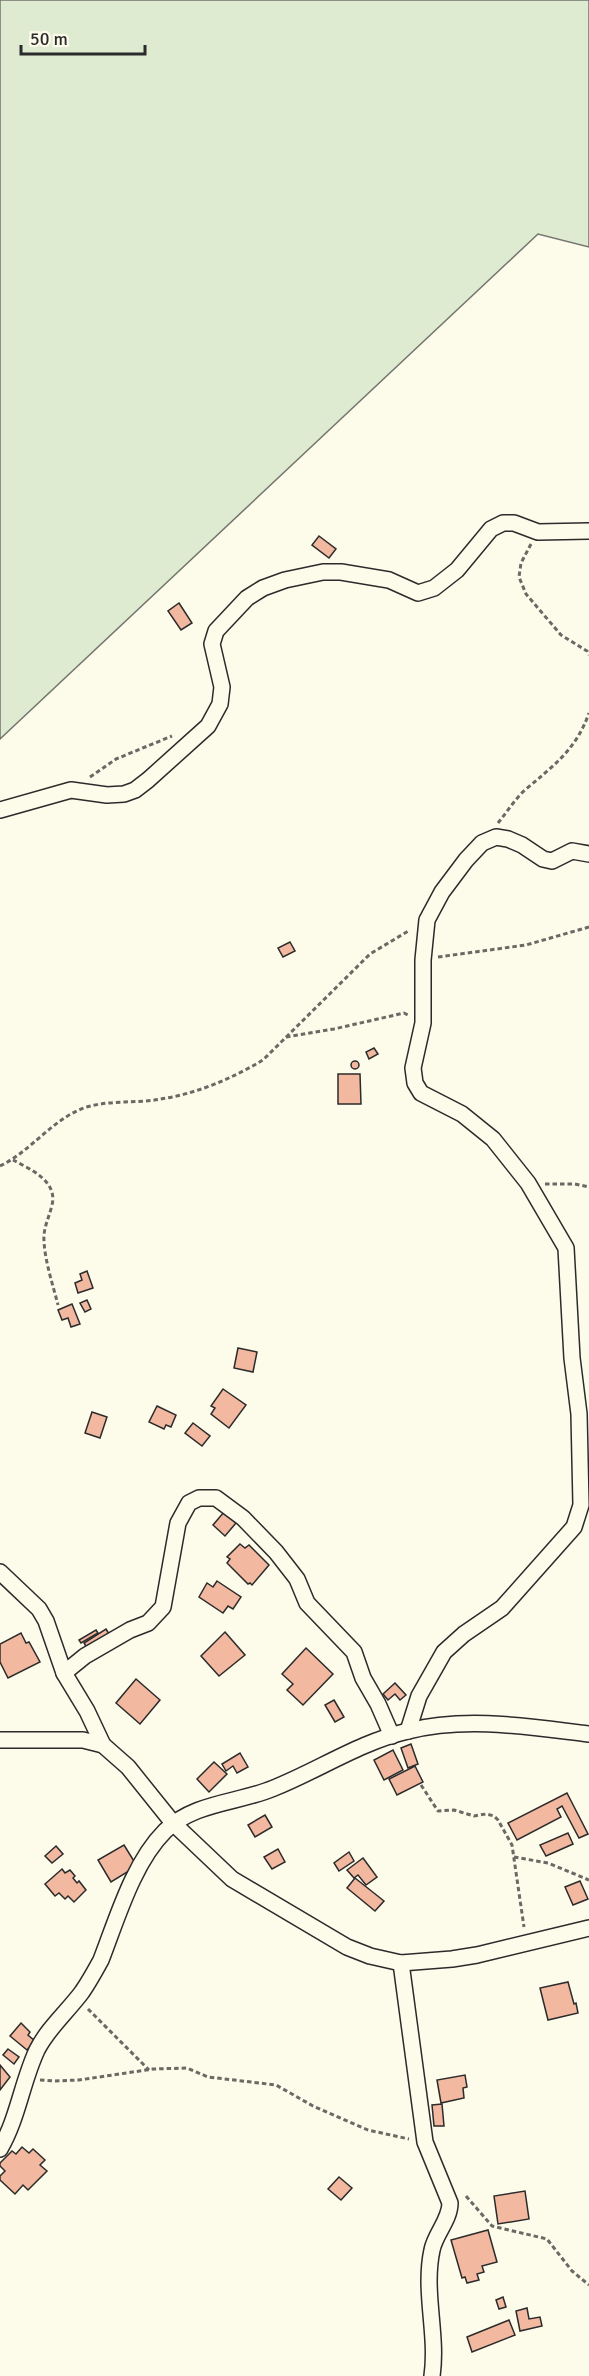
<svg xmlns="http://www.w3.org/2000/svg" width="589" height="2376" viewBox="0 0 589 2376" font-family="Signika,sans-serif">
<rect width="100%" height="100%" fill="#fdfbea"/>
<polygon fill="#deebd1" stroke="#74746e" stroke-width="1.5" points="0,0 589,0 589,247 538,234 0,739"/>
<g fill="#f2b8a0" stroke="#2b2b2b" stroke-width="1.5">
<polygon points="319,536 336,549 329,558 312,545"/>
<polygon points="179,603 192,623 181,630 168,611"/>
<polygon points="290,942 295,951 283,957 278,948"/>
<polygon points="374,1048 378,1054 369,1059 366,1052"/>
<circle cx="355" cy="1065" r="4"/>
<polygon points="338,1074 360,1074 361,1104 338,1104"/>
<polygon points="87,1271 93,1288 78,1293 75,1283 82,1280 80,1274"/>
<polygon points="87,1300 91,1309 85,1312 80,1303"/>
<polygon points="72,1304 80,1324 71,1327 68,1318 62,1320 58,1310"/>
<polygon points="238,1348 257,1352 253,1372 234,1368"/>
<polygon points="223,1389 246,1405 229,1428 211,1414 215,1408 211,1406"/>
<polygon points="157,1406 176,1415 171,1427 166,1425 164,1429 149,1422"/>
<polygon points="92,1412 107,1417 100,1438 85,1433"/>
<polygon points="193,1423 210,1436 202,1446 185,1433"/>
<polygon points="224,1512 236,1523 225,1536 213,1525"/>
<polygon points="240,1544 245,1548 249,1545 269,1565 252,1585 250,1583 248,1584 227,1563 230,1559 227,1557"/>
<polygon points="217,1581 241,1597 233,1609 228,1606 223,1613 199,1597 207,1583 213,1587"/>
<polygon points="106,1629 109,1634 87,1648 84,1643"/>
<polygon points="96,1630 98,1633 81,1643 79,1640"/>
<polygon points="225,1632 245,1655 219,1676 201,1656"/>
<polygon points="21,1633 26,1643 29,1642 40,1662 8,1678 0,1662 0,1644"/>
<polygon points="306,1648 333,1674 303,1705 287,1690 293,1684 282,1674"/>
<polygon points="136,1679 160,1700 140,1724 116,1703"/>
<polygon points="395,1683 406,1695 400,1700 395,1694 388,1700 383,1694"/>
<polygon points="334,1700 344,1717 335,1722 325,1705"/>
<polygon points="411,1744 418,1764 408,1768 401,1748"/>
<polygon points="393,1750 403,1770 384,1780 374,1760"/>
<polygon points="240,1753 248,1767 237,1773 233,1766 226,1771 222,1764"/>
<polygon points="214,1762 227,1774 209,1792 197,1779"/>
<polygon points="415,1766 423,1782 397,1795 389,1779"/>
<polygon points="567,1793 588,1834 579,1838 562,1806 557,1809 561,1817 517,1840 508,1823"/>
<polygon points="265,1815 272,1827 255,1837 248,1825"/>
<polygon points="568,1833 573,1844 546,1856 540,1845"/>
<polygon points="124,1845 137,1866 111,1882 98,1860"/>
<polygon points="56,1846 63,1854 52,1863 45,1856"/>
<polygon points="278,1849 285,1862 272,1869 264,1857"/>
<polygon points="349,1852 354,1861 339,1871 334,1863"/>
<polygon points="363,1858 377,1877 366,1885 358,1875 354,1878 347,1870"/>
<polygon points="62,1869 65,1873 70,1870 75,1876 73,1878 77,1883 79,1881 86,1890 74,1902 68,1896 65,1899 59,1893 55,1896 45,1884"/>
<polygon points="355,1878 384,1901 375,1911 347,1888"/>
<polygon points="580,1881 588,1899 573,1905 565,1887"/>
<polygon points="568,1982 574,2004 576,2003 578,2013 548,2020 540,1988"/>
<polygon points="21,2023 30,2032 28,2035 35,2041 27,2050 10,2036"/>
<polygon points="8,2049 19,2057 14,2064 3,2055"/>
<polygon points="0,2065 10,2077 0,2090"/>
<polygon points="465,2075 467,2087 463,2088 464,2098 441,2103 437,2080"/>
<polygon points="442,2104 444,2126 434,2126 432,2105"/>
<polygon points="22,2147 29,2153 33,2149 45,2160 40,2165 47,2171 28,2190 23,2185 15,2194 0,2180 0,2176 5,2171 0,2166 0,2163 12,2151 16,2154"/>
<polygon points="339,2177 352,2188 341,2200 328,2189"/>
<polygon points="525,2191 529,2219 498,2224 494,2196"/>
<polygon points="488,2230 497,2262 482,2266 484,2272 477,2274 479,2280 467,2283 465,2277 462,2278 451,2240"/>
<polygon points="503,2297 506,2307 499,2309 496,2300"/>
<polygon points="527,2308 529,2319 540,2317 542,2326 520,2331 516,2311"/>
<polygon points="509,2320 515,2335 472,2352 467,2337"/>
</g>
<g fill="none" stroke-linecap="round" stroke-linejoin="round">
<defs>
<g id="street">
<polyline points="0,810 71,790 107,795 124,794 135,790 148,780 208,726 220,704 222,687 212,644 216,631 247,598 263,588 285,580 323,572 341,572 389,580 418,593 434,588 457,570 491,529 503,523 514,523 538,532 589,531"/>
<polyline points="0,1572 39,1609 46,1621 64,1673 87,1711 103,1745"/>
<polyline points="64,1673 85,1656 130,1630 148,1623 163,1607 178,1523 189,1503 199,1498 216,1498 243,1518 276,1552 297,1579 307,1603 354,1652 363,1678 378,1704 392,1736"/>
<polyline points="408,1731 419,1696 444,1652 464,1634 502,1608 574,1527 581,1505 579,1414 572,1358 566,1248 528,1183 493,1139 462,1114 421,1093 415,1083 413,1068 423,1023 423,960 427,920 442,892 466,860 482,843 496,837 508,839 522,845 543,859 552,861 572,851 589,854"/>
<polyline points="0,1740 83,1740 103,1745 128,1767 173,1823 232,1879 347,1947 370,1956 401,1963 452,1959 477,1955 589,1928"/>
<path d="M 401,1963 L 425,2142 L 450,2203 C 450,2220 435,2234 432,2250 C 423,2292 438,2334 432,2376"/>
<path d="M 0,2149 C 18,2118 22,2082 37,2050 C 48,2028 68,2011 82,1992 C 89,1982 95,1971 101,1960 C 117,1919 133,1863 165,1831 C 194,1802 239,1803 274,1788 C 319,1770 360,1742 408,1731 C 467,1716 530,1727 589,1734"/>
</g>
</defs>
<use href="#street" stroke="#2b2b2b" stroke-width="18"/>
<g stroke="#6a6964" stroke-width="3" stroke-dasharray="4.5 3" stroke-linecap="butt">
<polyline points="531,544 521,563 519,577 526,594 561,635 587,651 589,655"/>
<polyline points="90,777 116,759 172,736"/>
<path d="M 498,823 C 507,812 515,799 525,790 C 553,766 576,750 589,713"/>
<polyline points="438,957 526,945 589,927"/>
<polyline points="286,1037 334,1029 404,1013 408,1015"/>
<path d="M 13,1160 C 30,1169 58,1181 52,1205 C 49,1218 43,1228 44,1241 C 45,1262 53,1285 58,1305"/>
<path d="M 0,1166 C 29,1152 51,1122 79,1110 C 103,1099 135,1104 161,1099 C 196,1094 233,1078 263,1060 L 370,954 L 410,930"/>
<polyline points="545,1184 575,1184 589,1187"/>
<polyline points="421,1785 438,1811 454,1810 474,1816 486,1814 494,1816 498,1820 512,1845 524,1927"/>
<polyline points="514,1857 548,1863 589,1880"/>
<polyline points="88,2009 149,2070"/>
<polyline points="40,2080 54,2081 79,2080 153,2069 187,2068 208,2077 276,2085 313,2106 368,2130 409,2139"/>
<polyline points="466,2196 492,2226 547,2239 572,2271 589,2285"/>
</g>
<use href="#street" stroke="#fdfbea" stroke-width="15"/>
</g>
<path d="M21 45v9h124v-9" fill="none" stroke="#2b2b2b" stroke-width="3"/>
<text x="30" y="45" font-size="18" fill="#2b2b2b" stroke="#fdfbea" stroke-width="4.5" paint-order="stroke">50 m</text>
</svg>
